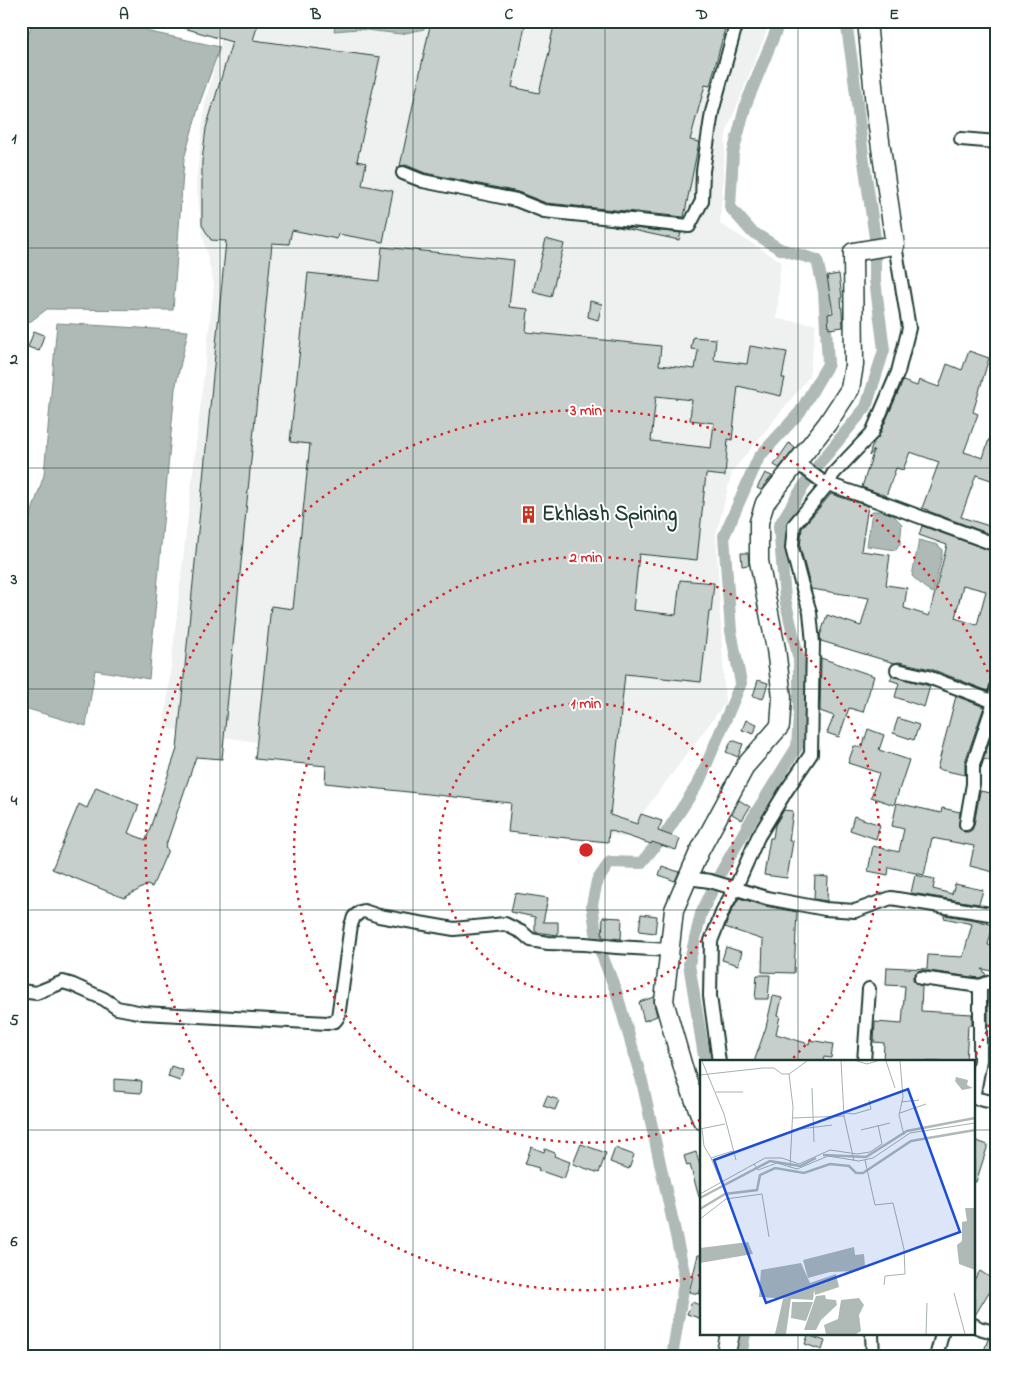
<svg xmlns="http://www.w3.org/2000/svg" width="1018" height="1378" viewBox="0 0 1018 1378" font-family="'Indie Flower',sans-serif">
<rect width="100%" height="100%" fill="#fff"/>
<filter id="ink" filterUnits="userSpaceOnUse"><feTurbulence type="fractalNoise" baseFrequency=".02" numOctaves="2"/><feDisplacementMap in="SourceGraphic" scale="10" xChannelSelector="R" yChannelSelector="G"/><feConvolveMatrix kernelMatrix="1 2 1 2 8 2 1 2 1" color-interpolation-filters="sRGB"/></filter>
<g filter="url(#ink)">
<polygon fill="#eef1f0" points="193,21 769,21 769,25 726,133 720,224 781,261 777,319 816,324 809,377 732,472 716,535 725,703 624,838 337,754 164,728 214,285 202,233 196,182 205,104 224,29"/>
<g fill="#afbab7" stroke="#758883">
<polygon points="33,21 132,21 150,32 220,47 200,102 184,159 173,310 47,309 27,324 21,462 21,54"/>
<polygon points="336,21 426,21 424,29 401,34 358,29 334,31"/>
<polygon points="57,323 188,331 175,389 149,679 95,670 86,726 21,707 21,545 44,475"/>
<polygon points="872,511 889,511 902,524 900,544 896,550 867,546"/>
<polygon points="919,540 938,545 942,549 942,556 933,593 924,587 912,576"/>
</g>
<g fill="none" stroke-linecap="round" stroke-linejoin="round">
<g stroke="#afbab7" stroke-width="12">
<polyline points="705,1062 689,964 701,914 720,874 747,827 797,747 799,716 799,660 785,599 779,526 801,490 820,463 866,407 884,350 875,280 875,238 863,155 853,69 846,21"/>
<polyline points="672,1357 685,1277 642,1081 616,991 598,945 592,905 597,881 610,862 641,863 666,833 699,782 741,683 731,631 724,536 759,457 800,412 828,364 824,291 817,260 780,249 751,231 730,207 733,153 746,104 776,31 777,21"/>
<polyline points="741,1357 745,1334"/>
</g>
</g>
<g fill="#c7cfcc" stroke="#1f3d34" fill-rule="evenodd">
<polygon points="171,21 259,21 253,40 380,57 357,161 366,163 362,185 393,191 383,242 338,234 337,239 292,230 289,244 272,243 222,759 196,757 165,848 168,850 152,887 147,885 124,898 52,869 79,804 87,808 96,787 139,805 128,833 146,840 177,749 226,241 211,240 202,225 202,161 206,128 232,42 170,24"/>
<polygon points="431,21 526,21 512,87 539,93 550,48 549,48 555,21 727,21 710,86 705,85 690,140 699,142 684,217 546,203 518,192 425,173 406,165 400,166"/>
<polygon points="614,226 681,233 679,240"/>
<polygon points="546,239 564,244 551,297 533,292"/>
<path d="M 382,247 L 514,260 L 509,307 L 528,309 L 526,332 L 661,346 L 659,365 L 695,369 L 698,350 L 691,349 L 693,337 L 716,339 L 714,360 L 747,364 L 750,346 L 787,352 L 782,378 L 785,378 L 781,396 L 738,386 L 732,440 L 728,439 L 725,476 L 706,474 L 697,560 L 639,554 L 633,610 L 676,615 L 680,580 L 714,583 L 711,612 L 709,612 L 701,682 L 625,674 L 610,815 L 637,824 L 641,814 L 662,821 L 658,831 L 680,839 L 676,850 L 652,842 L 651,844 L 609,830 L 608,842 L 508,832 L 511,803 L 325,783 L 326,766 L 255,759 L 271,606 L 293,609 L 310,444 L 290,442 L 308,273 L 379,281 ZM 656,396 L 692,400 L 690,420 L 714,423 L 711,448 L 651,441 Z"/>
<polygon points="839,274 842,297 841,297 843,327 829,329 828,314 833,313 827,276"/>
<polygon points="590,301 602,304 598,320 588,317"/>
<polygon points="34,331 44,335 39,351 28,347"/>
<polygon points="969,351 989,358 973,412 978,414 964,452 983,458 989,439 997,442 997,482 976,475 961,517 989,526 995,508 997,508 997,532 995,536 928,511 928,510 922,508 939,462 910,452 903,470 896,468 886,496 862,487 874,450 869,456 873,443 879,436 903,381 917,386 919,380 939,387 947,364 962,370"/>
<polygon points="789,443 795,448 779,468 774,465"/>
<polygon points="765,473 772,476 761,490 757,488"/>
<path d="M 831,494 L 868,506 L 861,551 L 890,555 L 886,585 L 907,588 L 904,608 L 929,616 L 947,545 L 919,535 L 922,526 L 997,553 L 997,678 L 991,681 L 988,691 L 931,669 L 899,662 L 894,663 L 821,641 L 820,636 L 827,615 L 861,626 L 869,598 L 811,589 L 800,547 L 802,528 ZM 963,585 L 986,591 L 977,625 L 955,618 Z"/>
<polygon points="741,553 748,553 749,565 742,566"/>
<polygon points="821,658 874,676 863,712 849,708 839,737 827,733 834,716 820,711"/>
<polygon points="892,676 930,686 924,707 895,697 899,683 890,680"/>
<polygon points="758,680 768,683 763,699 753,696"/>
<polygon points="956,696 984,707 965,762 965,775 937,769"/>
<polygon points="898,718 919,725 914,740 893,733"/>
<polygon points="997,719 997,764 984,759 981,768 981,766"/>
<polygon points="746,720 757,724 754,734 742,730"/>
<polygon points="868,729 884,735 879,750 909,760 894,805 871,797 879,773 848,763 854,746 862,748"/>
<polygon points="732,740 743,744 738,757 726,752"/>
<polygon points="980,791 997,794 989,833 997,834 997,873 970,866 974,846 932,838 924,875 889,867 888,875 868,871 873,846 899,852 904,829 892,826 897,803 941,813 942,808 960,812 959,827 964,832 968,832 972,830 974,825"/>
<polygon points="739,800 750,807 742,820 732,814"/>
<polygon points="784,810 793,811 789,841 793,841 787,878 764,875 770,838 773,838 775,825"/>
<polygon points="854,816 880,825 876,839 850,830"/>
<polygon points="662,866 679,872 675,881 659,875"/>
<polygon points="915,875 935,879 933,889 952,894 955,884 983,890 979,904 911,893"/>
<polygon points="815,876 828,877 827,901 814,899"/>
<polygon points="515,893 548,898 543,922 558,922 558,935 535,932 535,917 511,912"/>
<polygon points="739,898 765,906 797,912 794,973 762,972 763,940 725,927 731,912"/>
<polygon points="641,914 657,916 655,933 639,931"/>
<polygon points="944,915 976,920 993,925 988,945 997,947 997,972 982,969 986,975 979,978 922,970 918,971 913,976 913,981 916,984 922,986 921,1011 972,1014 972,1025 968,1025 966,1062 883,1061 884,1043 874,1042 875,1022 902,1024 905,986 886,985 887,967 927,969 928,955 963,957 972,924 944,918"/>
<polygon points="603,917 622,918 621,939 602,937"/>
<polygon points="726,947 742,952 738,965 722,960"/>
<polygon points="757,975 770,975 768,999 755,999"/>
<polygon points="773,996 782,998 778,1015 780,1016 776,1034 809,1044 810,1040 833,1044 831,1058 824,1057 823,1062 754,1062 766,1027"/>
<polygon points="654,997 654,1004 657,1016 644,1021 639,1002"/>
<polygon points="988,1002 997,1002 997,1027 988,1026"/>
<polygon points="171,1066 183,1070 180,1081 168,1077"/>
<polygon points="114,1079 142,1081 141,1093 114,1091"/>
<polygon points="547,1096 559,1100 555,1110 543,1106"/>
<polygon points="974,1140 988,1145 976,1182 974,1182"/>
<polygon points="581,1144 606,1153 599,1173 573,1164"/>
<polygon points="531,1147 544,1152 545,1149 555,1153 554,1156 570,1162 564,1179 538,1170 539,1168 525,1164"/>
<polygon points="615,1148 634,1155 629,1169 610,1162"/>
<polygon points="696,1152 702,1172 702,1197 699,1197 690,1165 687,1166 684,1156"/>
<polygon points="698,1255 702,1255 702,1285 699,1294 689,1292"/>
<polygon points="980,1271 997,1282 997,1297 989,1292 974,1317 974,1280"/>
<polygon points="692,1302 702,1306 702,1319 687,1314"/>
<polygon points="808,1335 825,1341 822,1350 805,1344"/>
<polygon points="988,1339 997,1341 997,1357 982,1357"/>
</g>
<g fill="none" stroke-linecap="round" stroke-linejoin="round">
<defs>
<g id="street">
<polyline points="961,139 997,142"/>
<polyline points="403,173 423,181 516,200 544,211 689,226 702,201 703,171 712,112 737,21"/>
<polyline points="796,462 823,482 828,484 869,498 997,545"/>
<polyline points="897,670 928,677 997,703"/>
<polyline points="966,824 973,784 973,765 994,702 997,686"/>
<polyline points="688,878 710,881 767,898 825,909 855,911 891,898 996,915 997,916"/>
<polyline points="921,978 980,986"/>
<polyline points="21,991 36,993 63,982 73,985 104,999 117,1008 143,1013 327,1023 335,1021 338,1017 351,925 354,917 360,912 364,911 379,916 454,929 505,924 523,933 531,940 548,943 585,944 616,947 670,950"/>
<polyline points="719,1062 710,996 711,941 724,908 735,889 758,837 786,791 811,754 813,643 810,612 800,579 792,548 794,525 828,484 833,474 872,433 898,372 909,328 895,245 894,245"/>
<polyline points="864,1062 869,989"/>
<polyline points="974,1093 980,1060 980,986 997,980"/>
<polyline points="974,1098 997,1103"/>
<polyline points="974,1325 979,1328 997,1333"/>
<polyline points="872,1334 873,1357"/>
<polyline points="936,1357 942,1334"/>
</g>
<g id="secondary">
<polyline points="867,21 875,106 895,245"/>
<polyline points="702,1120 685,1074 664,1001 674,910 699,852 746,765 780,726 782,697 776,649 759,561 759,522 765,503 827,424 850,389 854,365 853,252 894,245"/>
<polyline points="725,1357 730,1334"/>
</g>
</defs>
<use href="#street" stroke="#1f3d34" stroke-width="16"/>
<use href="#secondary" stroke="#1f3d34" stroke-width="21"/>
<use href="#street" stroke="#fff" stroke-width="12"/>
<use href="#secondary" stroke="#fff" stroke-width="18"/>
</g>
</g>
<path fill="none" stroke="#1f3d34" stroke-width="1" stroke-opacity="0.55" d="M 220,21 L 220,1357M 413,21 L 413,1357M 605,21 L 605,1357M 798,21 L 798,1062M 21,248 L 997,248M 21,468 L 997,468M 21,689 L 997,689M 21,910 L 997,910M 21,1130 L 702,1130M 974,1130 L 997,1130M 798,1334 L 798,1357"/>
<g fill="none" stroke="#d62828" stroke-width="2.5" stroke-dasharray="2.5 5">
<circle cx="586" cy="850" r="147"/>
<path d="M700 1120A293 293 0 1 1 790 1061"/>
<path d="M995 1011A440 440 0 0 1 973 1060M700 1275A440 440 0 1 1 995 689"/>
</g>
<defs>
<symbol id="building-bare" viewBox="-9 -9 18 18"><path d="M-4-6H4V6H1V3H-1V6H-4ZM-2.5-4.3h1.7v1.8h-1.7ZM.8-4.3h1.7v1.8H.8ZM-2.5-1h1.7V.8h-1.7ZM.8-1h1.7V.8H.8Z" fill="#c8321e" stroke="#fff" stroke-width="2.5" paint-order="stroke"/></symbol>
</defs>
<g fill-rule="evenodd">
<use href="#building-bare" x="516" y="502" width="25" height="25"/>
</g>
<g text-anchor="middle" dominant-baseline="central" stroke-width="4" stroke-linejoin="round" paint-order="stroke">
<g font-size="21" font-weight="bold" fill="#1f3d34" stroke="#fff" text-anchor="start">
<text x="542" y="515">Ekhlash Spining</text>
</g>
</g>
<g transform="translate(700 1060)">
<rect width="275" height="275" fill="#fff"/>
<path d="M 256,17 L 268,20 L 267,25 L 273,28 L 262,30 L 255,21 ZM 265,148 L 275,148 L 275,210 L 259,204 L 257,185 L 262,181 L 262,162 L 267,161 ZM 48,182 L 53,194 L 0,203 L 0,188 ZM 154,187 L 155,195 L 164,194 L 165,207 L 157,211 L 130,212 L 108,218 L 103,200 ZM 101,203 L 110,223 L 136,214 L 139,227 L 115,235 L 114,230 L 113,240 L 59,237 L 61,210 ZM 125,235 L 126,239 L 136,240 L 137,245 L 121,260 L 116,270 L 104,270 L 116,236 ZM 91,238 L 86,274 L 75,274 L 83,239 ZM 159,238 L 164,245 L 159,255 L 161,271 L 156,274 L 126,274 L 124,265 L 138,259 L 141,240 ZM 92,242 L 113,242 L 106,261 L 91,258 Z" fill="#afbab7"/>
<path fill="none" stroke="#afbab7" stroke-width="2.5" d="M 123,95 L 166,97 L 207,71 L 275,58M 0,138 L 70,101 L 100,106 L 116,98M 0,149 L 25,134 L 57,130 L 60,115 L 75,108 L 104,113 L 130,104 L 149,106 L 156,113 L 163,113 L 211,81 L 275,70"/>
<path fill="none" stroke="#a5b1ae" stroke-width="1" d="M 2,1 L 24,54 L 36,100M 141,1 L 144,56 L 154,101M 157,1 L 167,4 L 177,1M 186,1 L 195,28M 200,1 L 203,37 L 199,55 L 204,75M 89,14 L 93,47 L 90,107M 0,15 L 63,8 L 74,8 L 82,14 L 89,14 L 107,1M 112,28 L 114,82M 16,32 L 43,32M 201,42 L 219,40M 145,53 L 154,54 L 171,49 L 169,40M 200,53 L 226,44M 93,58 L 144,56M 0,69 L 25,64M 2,69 L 4,86 L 11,98 L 33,91M 92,70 L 132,65M 161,70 L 190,63M 11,98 L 21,122M 165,100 L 175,145 L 193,143 L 204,189 L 205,214 L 185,216 L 184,225M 54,104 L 58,110 L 77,103 L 97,109 L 128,96 L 159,101 L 173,98 L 210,73 L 275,63M 0,134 L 65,98 L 82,98 L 99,104 L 130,90 L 157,94 L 170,92 L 182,84 L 178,65M 0,159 L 26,139 L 62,134 L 69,177M 254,233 L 265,274M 226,274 L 227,243"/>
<path fill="#1d4ed8" fill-opacity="0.15" stroke="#1d4ed8" stroke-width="2.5" d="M 208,29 L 260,172 L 66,243 L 14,100 Z"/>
<rect width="275" height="275" fill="none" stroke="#1f3d34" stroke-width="2.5"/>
</g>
<circle cx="586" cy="850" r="8" fill="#d62828" stroke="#fff" stroke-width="2.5"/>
<g font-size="15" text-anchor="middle" font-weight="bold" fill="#d62828" stroke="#fff" stroke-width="4" stroke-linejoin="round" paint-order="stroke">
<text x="586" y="415">3 min</text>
<text x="586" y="562">2 min</text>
<text x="586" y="708">1 min</text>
</g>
<rect width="1018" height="1378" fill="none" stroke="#fff" stroke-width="55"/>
<rect x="28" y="28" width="962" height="1322" fill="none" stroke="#1f3d34" stroke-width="2"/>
<g font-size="16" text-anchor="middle" font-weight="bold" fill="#1f3d34">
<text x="124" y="19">A</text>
<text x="316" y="19">B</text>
<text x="509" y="19">C</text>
<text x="702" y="19">D</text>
<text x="894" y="19">E</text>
<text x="14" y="143">1</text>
<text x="14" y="364">2</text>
<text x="14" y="584">3</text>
<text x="14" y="805">4</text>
<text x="14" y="1025">5</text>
<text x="14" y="1246">6</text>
</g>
</svg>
